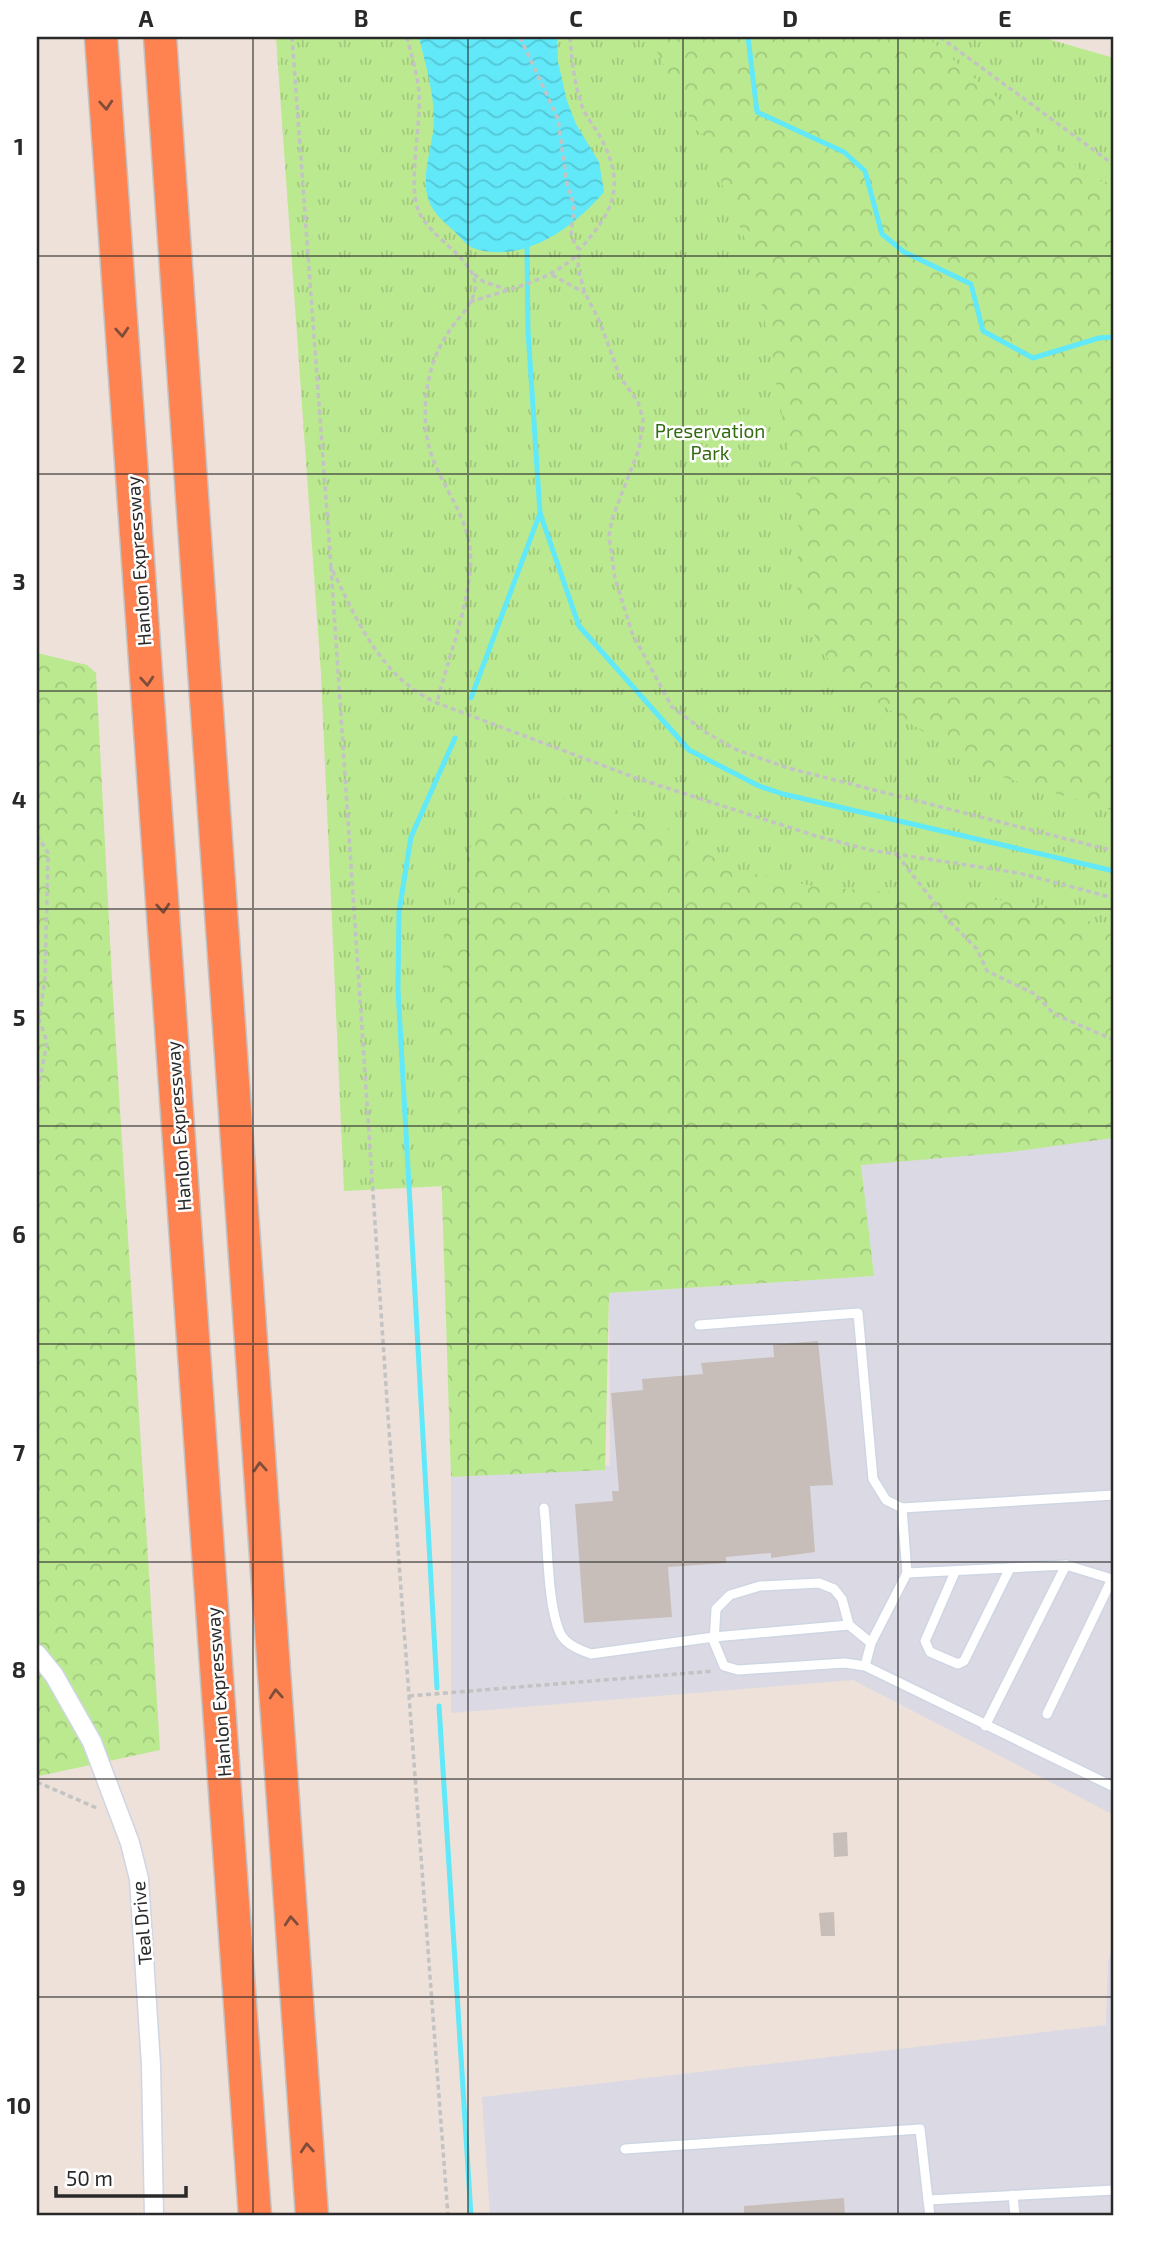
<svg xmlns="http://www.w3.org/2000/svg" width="1151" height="2253" viewBox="0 0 1151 2253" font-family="'Exo 2',sans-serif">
<defs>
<pattern id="grass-tufts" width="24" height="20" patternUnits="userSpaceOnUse" patternTransform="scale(1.75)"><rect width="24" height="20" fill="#bbe990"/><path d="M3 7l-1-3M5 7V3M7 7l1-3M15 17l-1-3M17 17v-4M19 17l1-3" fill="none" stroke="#a1c87c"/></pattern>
<pattern id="forest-crowns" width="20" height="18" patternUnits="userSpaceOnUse" patternTransform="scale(1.75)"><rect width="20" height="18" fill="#bbe990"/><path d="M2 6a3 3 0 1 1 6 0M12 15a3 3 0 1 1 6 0" fill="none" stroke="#a1c87c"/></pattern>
<pattern id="water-waves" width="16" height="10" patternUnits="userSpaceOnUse" patternTransform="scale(1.75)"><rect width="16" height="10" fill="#61e8f9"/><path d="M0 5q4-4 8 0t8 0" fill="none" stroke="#54c7d5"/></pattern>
</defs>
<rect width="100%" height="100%" fill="#ede1d9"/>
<g fill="#dbdae4">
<polygon points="1113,1138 1114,1815 853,1680 451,1713 451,1477 610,1465 609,1293 873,1276 861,1165"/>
<polygon points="1114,1941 1114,2216 490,2216 482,2097 1106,2025 1108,1962"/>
</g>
<polygon fill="url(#grass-tufts)" points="276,37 1041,37 1114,58 1114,1137 861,1165 344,1191 321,674"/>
<g fill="url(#forest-crowns)">
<polygon points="650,37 927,37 1089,177 1114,186 1114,811 986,772 838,677 797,604 799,507 753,258 722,184 716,145 695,129"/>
<polygon points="37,653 87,665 96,673 113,997 160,1750 39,1776"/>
<polygon points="544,795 588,801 665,826 731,869 818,887 1037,903 1114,930 1114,1144 1113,1138 1011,1152 861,1165 874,1276 609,1293 605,1470 451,1477 437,1039 446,931 478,821"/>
</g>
<path fill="url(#water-waves)" d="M 419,37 L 557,37 L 558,62 L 567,101 L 576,124 L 599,162 L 604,192 C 573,228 523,265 473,248 C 466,245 458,235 453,230 C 444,222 433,213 429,201 C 419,175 435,143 434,116 C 433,89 425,63 419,37 Z"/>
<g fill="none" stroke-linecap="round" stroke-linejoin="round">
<g stroke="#61e8f9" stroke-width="5">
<polyline points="748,37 757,112 844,152 865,171 882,234 904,252 971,284 983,331 1033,358 1099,338 1114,337"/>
<polyline points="527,247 528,331 540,513 579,626 689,750 759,786 783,794 1114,871"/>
<polyline points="471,698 540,513"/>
<polyline points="437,1688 398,989 399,912 411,837 455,738"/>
<polyline points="439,1706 471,2216"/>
</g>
</g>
<g fill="#c8beb9">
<polygon points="818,1341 833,1485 810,1486 815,1552 771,1558 771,1553 726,1557 726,1563 668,1567 672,1617 584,1623 575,1504 613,1501 612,1491 619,1491 611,1393 643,1390 642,1379 703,1374 701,1363 774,1357 773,1345"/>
<polygon points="847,1832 848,1856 834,1857 833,1833"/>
<polygon points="834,1912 835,1936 821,1936 819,1913"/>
<polygon points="844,2198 845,2216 744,2216 744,2206"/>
</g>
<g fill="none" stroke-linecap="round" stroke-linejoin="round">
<defs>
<g id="service">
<polyline points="699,1325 858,1313 873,1479 886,1500 902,1508 907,1573"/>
<path d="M 544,1508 C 548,1541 547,1604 560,1633 C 566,1645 580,1650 591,1654 L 714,1637 L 849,1625"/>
<polyline points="902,1508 1114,1495"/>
<polyline points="955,1572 925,1641 930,1652 958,1664 964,1661 1010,1568"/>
<polyline points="871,1643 849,1625 842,1599 834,1589 819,1583 760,1586 730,1595 716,1609 714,1642 724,1666 738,1670 845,1663 865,1666 1114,1787"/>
<polyline points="865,1666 871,1643 907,1573 1066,1565"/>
<polyline points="985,1726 1066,1565 1112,1579 1047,1714"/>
<polyline points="625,2149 920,2129 928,2200"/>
<polyline points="1013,2195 1015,2216"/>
<polyline points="930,2216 928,2200 1114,2190"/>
</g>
<polyline id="minor" points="37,1654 54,1675 92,1742 130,1843 139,1879 151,2065 154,2216"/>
<g id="motorway">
<polyline points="101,37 255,2216"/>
<polyline points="160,37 312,2216"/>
</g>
</defs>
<use href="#service" stroke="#ced5e3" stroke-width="12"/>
<use href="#minor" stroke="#ced5e3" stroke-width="21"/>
<use href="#motorway" stroke="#c3c3c3" stroke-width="35"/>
<g stroke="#c3c3c3" stroke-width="3.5" stroke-dasharray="5 3.5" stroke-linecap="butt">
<path d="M 292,37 L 331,567 C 357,620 380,677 437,703 L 636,778 L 816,836 L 870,850 L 1019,873 L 1114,898"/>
<path d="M 407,37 C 411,55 418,75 419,94 C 421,124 408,184 418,210 C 429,238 478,260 475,288 C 473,306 457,318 448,333 C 429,361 423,396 426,429 C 429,473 465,506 470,548 C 475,591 447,660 437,703"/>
<polyline points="520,37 558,119 567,185 574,205 571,236 579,250 578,269 585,293 599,320 620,377 638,402 643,419 639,449 612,519 609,536 615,578 632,633 672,707 707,733 737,750 788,768 1114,851"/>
<path d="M 570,37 C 572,61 574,83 582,106 C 586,117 595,127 601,138 C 626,186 614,211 580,249"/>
<polyline points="940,37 1114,165"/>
<polyline points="474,274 484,282 506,289"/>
<polyline points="552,275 585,293"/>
<path d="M 470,302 C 508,289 549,282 578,254"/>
<polyline points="331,567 388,1416 448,2216"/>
<polyline points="37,591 37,593"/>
<polyline points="37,835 48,853 45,979 39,1019 47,1042 37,1095"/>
<polyline points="897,855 948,920 977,949 987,971 1035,994 1054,1014 1114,1040"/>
<polyline points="409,1696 714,1671"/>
<polyline points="37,1782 99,1809"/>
</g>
<use href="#service" stroke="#fff" stroke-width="9"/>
<use href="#minor" stroke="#fff" stroke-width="18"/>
<use href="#motorway" stroke="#ff8251" stroke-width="32"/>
</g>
<defs><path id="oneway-chevron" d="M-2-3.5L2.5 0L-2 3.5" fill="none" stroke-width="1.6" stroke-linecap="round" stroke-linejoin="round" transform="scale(1.75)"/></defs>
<g stroke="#7f4d39">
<use href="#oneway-chevron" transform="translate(106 105) rotate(86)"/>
<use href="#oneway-chevron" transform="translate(122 332) rotate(86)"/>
<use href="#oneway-chevron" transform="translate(147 681) rotate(86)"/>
<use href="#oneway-chevron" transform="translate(163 908) rotate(86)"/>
<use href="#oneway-chevron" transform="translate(260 1467) rotate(-94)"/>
<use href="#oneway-chevron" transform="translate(276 1694) rotate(-94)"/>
<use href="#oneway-chevron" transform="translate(291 1921) rotate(-94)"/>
<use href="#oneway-chevron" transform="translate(307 2148) rotate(-94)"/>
</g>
<path fill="none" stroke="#292929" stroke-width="2" stroke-opacity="0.55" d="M 253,37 L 253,2216M 468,37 L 468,2216M 683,37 L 683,2216M 898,37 L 898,2216M 37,256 L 1114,256M 37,474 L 1114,474M 37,691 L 1114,691M 37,909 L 1114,909M 37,1126 L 1114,1126M 37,1344 L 1114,1344M 37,1562 L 1114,1562M 37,1779 L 1114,1779M 37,1997 L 1114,1997"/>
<g text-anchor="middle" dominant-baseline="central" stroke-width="5" stroke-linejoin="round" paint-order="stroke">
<g font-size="19" fill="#336b13" stroke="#fff">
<text x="710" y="430">Preservation<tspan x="710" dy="22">Park</tspan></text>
</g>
<g font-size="19" fill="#292929" stroke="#fff">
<text transform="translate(138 561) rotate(-94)">Hanlon Expressway</text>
<text transform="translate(178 1126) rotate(-94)">Hanlon Expressway</text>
<text transform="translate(218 1692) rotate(-94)">Hanlon Expressway</text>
<text transform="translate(141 1923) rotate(-95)">Teal Drive</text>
</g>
</g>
<rect width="1151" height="2253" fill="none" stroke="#ffffff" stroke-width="77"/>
<path d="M56 2186v10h130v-10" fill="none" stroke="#292929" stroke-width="3.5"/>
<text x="66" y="2186" font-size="21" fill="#292929" stroke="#ffffff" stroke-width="5" paint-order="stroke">50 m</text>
<rect x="38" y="38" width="1074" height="2176" fill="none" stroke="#292929" stroke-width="2.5"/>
<g font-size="23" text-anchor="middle" font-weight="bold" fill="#292929">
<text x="146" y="27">A</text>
<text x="361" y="27">B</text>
<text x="576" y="27">C</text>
<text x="790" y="27">D</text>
<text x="1005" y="27">E</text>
<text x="19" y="155">1</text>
<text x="19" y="373">2</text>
<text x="19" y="590">3</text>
<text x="19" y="808">4</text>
<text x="19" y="1026">5</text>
<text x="19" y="1243">6</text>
<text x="19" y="1461">7</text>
<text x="19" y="1678">8</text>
<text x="19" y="1896">9</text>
<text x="19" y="2114">10</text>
</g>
</svg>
